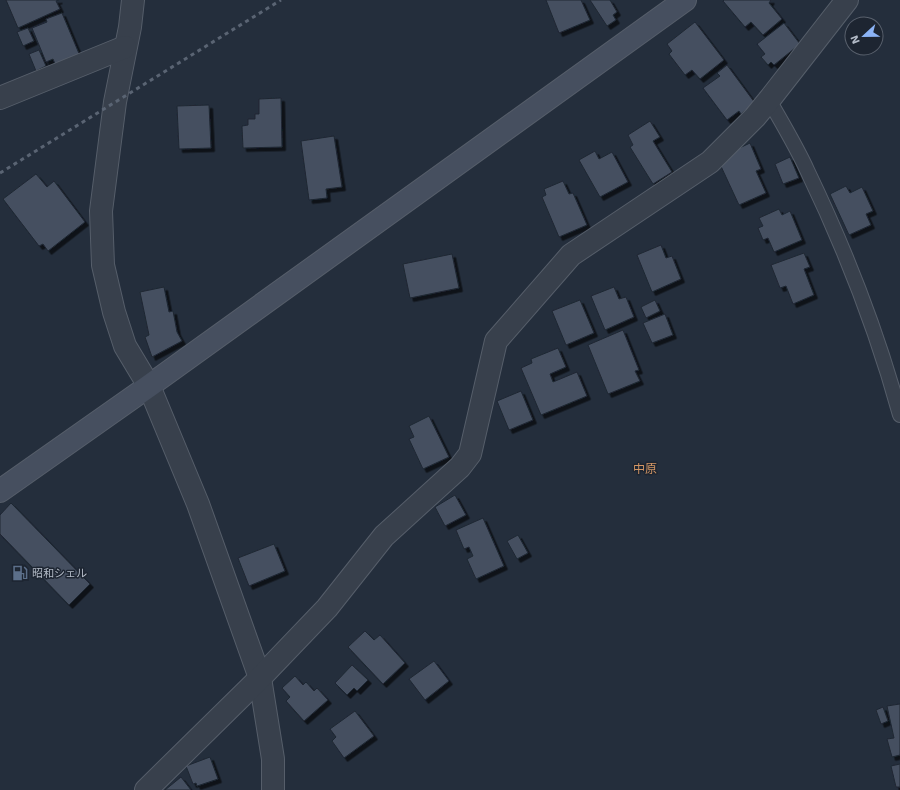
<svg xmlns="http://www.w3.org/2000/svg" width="900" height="790" viewBox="0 0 900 790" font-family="'Work Sans','Noto Sans JP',sans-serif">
<defs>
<filter id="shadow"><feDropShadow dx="3.5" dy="3.5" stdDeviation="0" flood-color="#0009"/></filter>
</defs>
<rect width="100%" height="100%" fill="#242e3c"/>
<g fill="#455060" stroke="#1f2733" filter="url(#shadow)">
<polygon points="6,0 59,0 56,1 60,9 18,28"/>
<polygon points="546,0 581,0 590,20 559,33"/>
<polygon points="590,0 610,0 617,12 613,15 616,20 607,26"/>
<polygon points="724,0 771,0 769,3 782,19 763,35 751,22 745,27 723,1"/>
<polygon points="62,13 80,56 56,66 53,59 46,62 32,28 47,22 46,19"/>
<polygon points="695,22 724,60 700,79 692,70 685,75 669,54 672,51 667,44"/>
<polygon points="784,23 800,44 774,65 771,62 768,65 761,57 765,54 757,44"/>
<polygon points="28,28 34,41 23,46 17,32"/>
<polygon points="39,50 46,66 36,71 29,54"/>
<polygon points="727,65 755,103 741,114 739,111 727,120 703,88 720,76 717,73"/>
<polygon points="281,98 282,147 243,148 242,126 248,125 248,119 255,119 255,114 259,114 259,99"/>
<polygon points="209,105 211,148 179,149 177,106"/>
<polygon points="650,121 660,137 653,141 672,172 653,184 630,147 633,145 628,135"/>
<polygon points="334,136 342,187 326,189 327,198 309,200 301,141"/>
<polygon points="750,143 761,169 756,171 766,193 739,205 719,162 729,153"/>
<polygon points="595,151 599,159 612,152 628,182 600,197 579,160"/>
<polygon points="790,157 799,178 783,184 775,164"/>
<polygon points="36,174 47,187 54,181 85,222 48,251 43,244 39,246 3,199"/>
<polygon points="563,181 569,194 573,193 587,225 559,237 542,197 546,195 544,189"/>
<polygon points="846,186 850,193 862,187 873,211 866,214 871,225 849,235 830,194"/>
<polygon points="779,209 782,215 790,211 802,240 774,252 768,238 763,240 758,228 763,226 759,218"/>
<polygon points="661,245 666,258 672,256 681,279 652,292 637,255"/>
<polygon points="804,253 810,267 804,269 814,295 793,304 786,286 780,288 771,265"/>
<polygon points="452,254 459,288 410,298 403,264"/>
<polygon points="164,287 169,312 173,311 177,332 182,341 152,357 145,337 149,335 140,292"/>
<polygon points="614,287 619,299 626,297 634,317 605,330 591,296"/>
<polygon points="580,300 594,333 566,345 552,311"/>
<polygon points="655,300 660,311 646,318 641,307"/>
<polygon points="665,314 673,335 652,343 643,323"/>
<polygon points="623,330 639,370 635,371 640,381 608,394 588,345"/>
<polygon points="558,348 566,367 550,374 553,382 577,372 587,396 541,415 521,368 532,363 531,359"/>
<polygon points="521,391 533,420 509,430 497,401"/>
<polygon points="429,416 449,457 423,469 409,439 414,437 409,426"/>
<polygon points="455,495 466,515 445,526 435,507"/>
<polygon points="11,503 90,584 69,605 0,534 0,515"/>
<polygon points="483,518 504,566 476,579 467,559 473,556 469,547 464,549 456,530"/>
<polygon points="518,535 528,553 517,559 507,541"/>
<polygon points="274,544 285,571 249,586 238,558"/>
<polygon points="365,631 374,640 380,635 405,663 383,684 348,647"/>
<polygon points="434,661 449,681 425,700 409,679"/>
<polygon points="352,665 368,680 357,691 354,688 347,695 335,683"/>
<polygon points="295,676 303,685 306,682 314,691 317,688 328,700 304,721 286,701 290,697 282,688"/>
<polygon points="900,704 900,755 892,757 887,739 894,738 887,706"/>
<polygon points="883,707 888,721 881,724 876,710"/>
<polygon points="355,711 374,736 344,758 332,741 336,737 330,729"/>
<polygon points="210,757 218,779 197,786 196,783 193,784 186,766"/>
<polygon points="900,764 900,788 900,787 896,787 891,766"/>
<polygon points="181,777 191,790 165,790"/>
</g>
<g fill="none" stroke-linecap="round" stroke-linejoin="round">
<defs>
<path id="lane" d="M 769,100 C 782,123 796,146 807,170 C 845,249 877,331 900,415"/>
<g id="street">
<polyline points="133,0 130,27 115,102 101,211 103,265 114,312 125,346 149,386 198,504 260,678 273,759 273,790"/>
<polyline points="0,98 125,47"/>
<polyline points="146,790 260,678 327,608 384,536 460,467 470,454 496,341 571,255 710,162 755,117 769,100 847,0"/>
</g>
<polyline id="secondary" points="0,491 149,386 685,0"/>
</defs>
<use href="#lane" stroke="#565e6a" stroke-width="16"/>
<use href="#street" stroke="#565e6a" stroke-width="24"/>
<use href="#secondary" stroke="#565e6a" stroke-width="24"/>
<use href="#lane" stroke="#38404c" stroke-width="14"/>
<use href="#street" stroke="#38404c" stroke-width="22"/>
<use href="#secondary" stroke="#464f5f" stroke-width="22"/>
<polyline stroke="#5a6473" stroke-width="3" stroke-dasharray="4 4" stroke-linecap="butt" points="0,173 281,0"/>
</g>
<defs>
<symbol id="fuel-bare" viewBox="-9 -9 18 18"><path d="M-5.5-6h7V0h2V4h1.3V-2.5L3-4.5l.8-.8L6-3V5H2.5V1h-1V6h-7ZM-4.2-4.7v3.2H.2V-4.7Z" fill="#5c6f8a" stroke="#1d2531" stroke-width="2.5" paint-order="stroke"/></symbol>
</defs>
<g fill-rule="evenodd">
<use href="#fuel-bare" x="9" y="562" width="22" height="22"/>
</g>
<g text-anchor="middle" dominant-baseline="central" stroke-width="3" stroke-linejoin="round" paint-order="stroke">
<g font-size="11" fill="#b3bbc7" stroke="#1d2531" text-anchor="start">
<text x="32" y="573">昭和シェル</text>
</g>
<g font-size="12" fill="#d19564" stroke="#1d2531">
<text x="645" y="469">中原</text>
</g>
</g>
<g transform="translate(864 36) rotate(248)"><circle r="19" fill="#1d2531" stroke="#59616d"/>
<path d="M0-3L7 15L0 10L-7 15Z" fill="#8bb3f5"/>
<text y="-6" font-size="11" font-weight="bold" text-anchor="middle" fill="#b3bbc7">N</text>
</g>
</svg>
